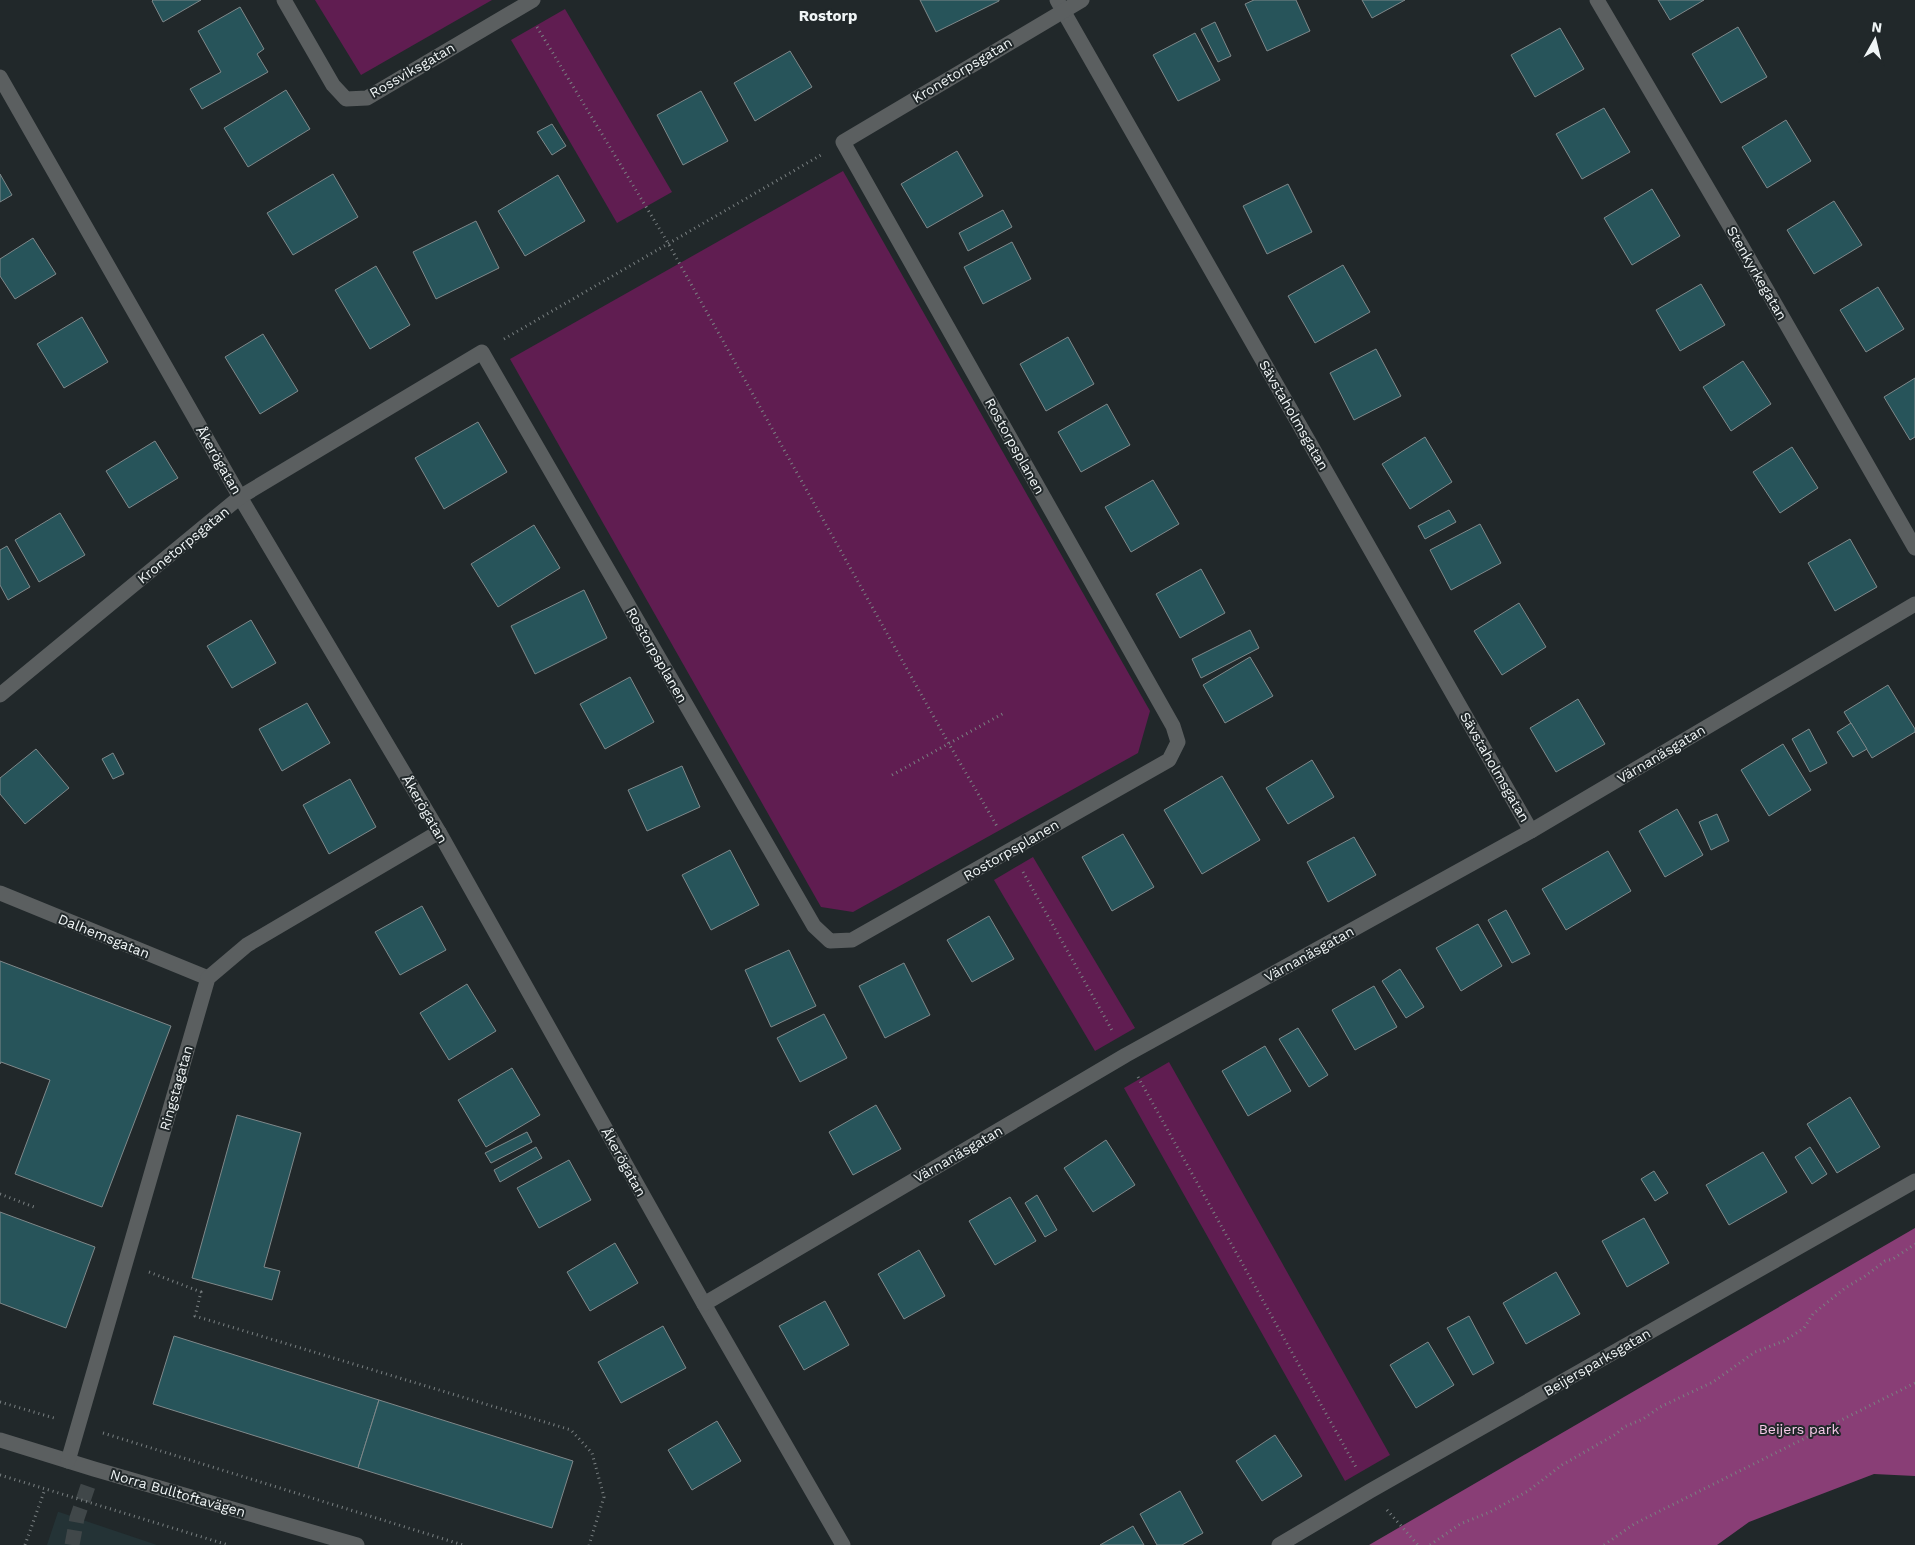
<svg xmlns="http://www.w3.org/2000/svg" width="1915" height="1545" viewBox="0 0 1915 1545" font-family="'Work Sans',sans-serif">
<rect width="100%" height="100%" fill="#21282a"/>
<polygon fill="#243336" points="58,1512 59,1512 157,1545 47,1545"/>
<g fill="#601d51">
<polygon points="315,0 492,0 361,75"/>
<polygon points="565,9 672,192 617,223 511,40"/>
<polygon points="843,171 1150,711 1138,753 853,912 821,907 510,359"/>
<polygon points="1033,857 1135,1028 1095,1051 994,880"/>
<polygon points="1169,1062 1390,1455 1345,1481 1124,1088"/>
</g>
<polygon fill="#893e76" points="1915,1228 1915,1476 1874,1474 1749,1522 1717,1545 1369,1545"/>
<g fill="#27545a" stroke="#7f888a">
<polygon points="153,0 201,0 163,22 152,1"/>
<polygon points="920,0 999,0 999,1 936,32"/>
<polygon points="1254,0 1296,0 1310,31 1267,51 1245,4"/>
<polygon points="1362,0 1405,0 1372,18"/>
<polygon points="1658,0 1704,0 1670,20"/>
<polygon points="240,7 264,49 257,54 268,72 202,109 190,89 221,72 198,31"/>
<polygon points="1215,22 1231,56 1218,62 1201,29"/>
<polygon points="1738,27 1767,77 1721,103 1692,54"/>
<polygon points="1560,28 1584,69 1535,97 1511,55"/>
<polygon points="1195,33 1220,80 1178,101 1153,55"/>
<polygon points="790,51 812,87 755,121 734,83"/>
<polygon points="286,90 310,129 248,167 224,128"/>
<polygon points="701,91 728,141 683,165 657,115"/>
<polygon points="1604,108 1630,152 1582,179 1556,134"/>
<polygon points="1786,120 1811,161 1767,188 1742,147"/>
<polygon points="552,124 566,146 552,155 537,132"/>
<polygon points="957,151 983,196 927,228 901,184"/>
<polygon points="0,174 12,195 0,202"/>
<polygon points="333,174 358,217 293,255 267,213"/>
<polygon points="558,175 585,221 525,256 498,211"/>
<polygon points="1288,184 1312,232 1267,254 1243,206"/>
<polygon points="1652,189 1680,236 1632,265 1604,218"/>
<polygon points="1834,201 1862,245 1814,274 1787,230"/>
<polygon points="1003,210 1012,227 968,251 959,233"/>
<polygon points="476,221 499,268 436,299 413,252"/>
<polygon points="33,238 56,274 15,299 0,276 0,259"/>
<polygon points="1012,242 1031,279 983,304 964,267"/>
<polygon points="1343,265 1370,312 1315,343 1288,296"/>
<polygon points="376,266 410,325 370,349 335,290"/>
<polygon points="1701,284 1725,325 1680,351 1656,310"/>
<polygon points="1878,287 1904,329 1866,352 1840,310"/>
<polygon points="82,317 108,362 64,388 37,344"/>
<polygon points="263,334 298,391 260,414 225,357"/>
<polygon points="1068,337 1094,384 1046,411 1020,364"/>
<polygon points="1376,349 1401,396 1354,420 1330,373"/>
<polygon points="1743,361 1771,404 1731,431 1703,387"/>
<polygon points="1915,378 1915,437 1910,440 1884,397"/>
<polygon points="1107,404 1130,445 1081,472 1058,432"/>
<polygon points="478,422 507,472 444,509 415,458"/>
<polygon points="1425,437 1452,482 1410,509 1382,464"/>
<polygon points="155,441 178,478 129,508 106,471"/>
<polygon points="1792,447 1818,488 1780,513 1753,472"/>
<polygon points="1153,480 1179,524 1131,552 1105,507"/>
<polygon points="1449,510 1456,522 1425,539 1418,526"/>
<polygon points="60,513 85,555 39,582 15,540"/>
<polygon points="1480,524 1501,563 1451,590 1430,550"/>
<polygon points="534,525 560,568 498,607 471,564"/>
<polygon points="1850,539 1877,587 1835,611 1808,563"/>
<polygon points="7,546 30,587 8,600 0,585 0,550"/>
<polygon points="1201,569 1225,613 1180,638 1156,594"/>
<polygon points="584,590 607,638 535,674 511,626"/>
<polygon points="1519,603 1546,647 1502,675 1474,631"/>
<polygon points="251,620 276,663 232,688 207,646"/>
<polygon points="1250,630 1259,648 1201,678 1192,659"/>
<polygon points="1250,657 1273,696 1225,723 1203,685"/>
<polygon points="630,677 654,722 605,749 580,704"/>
<polygon points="1888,685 1915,729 1915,732 1872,758 1844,712"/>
<polygon points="1578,699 1605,744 1556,772 1530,728"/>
<polygon points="307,703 330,743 282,771 259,729"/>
<polygon points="1851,723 1867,749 1853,757 1837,732"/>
<polygon points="1809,729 1827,763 1810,772 1792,739"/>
<polygon points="1783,744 1811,790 1769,816 1741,770"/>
<polygon points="36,749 69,788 25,824 0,794 0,778"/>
<polygon points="113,753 124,774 113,779 102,759"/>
<polygon points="1312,760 1334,797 1288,824 1266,788"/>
<polygon points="682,766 700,807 647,831 628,790"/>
<polygon points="1222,776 1260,840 1202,874 1164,810"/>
<polygon points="350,779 376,827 329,854 303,805"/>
<polygon points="1677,809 1703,855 1665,877 1639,831"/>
<polygon points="1717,814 1729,841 1711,850 1699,822"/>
<polygon points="1123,834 1154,887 1112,911 1082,857"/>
<polygon points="1354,837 1376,875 1328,902 1307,862"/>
<polygon points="730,850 759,905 711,930 682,875"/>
<polygon points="1608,851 1631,891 1566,930 1542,889"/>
<polygon points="422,906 446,950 400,975 375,932"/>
<polygon points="1506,910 1530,954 1512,963 1488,920"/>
<polygon points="989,916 1014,959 972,982 947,940"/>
<polygon points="1478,924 1502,966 1461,991 1436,948"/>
<polygon points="789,950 816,1006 771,1027 745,970"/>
<polygon points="0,961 171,1026 102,1207 15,1174 50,1080 1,1062 0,1064"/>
<polygon points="904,963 930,1015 885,1038 859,986"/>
<polygon points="1400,969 1424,1007 1406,1018 1382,981"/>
<polygon points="467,984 496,1031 449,1060 420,1013"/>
<polygon points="1374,986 1397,1027 1355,1050 1332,1010"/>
<polygon points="824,1014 847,1058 800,1082 777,1038"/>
<polygon points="1298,1028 1328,1075 1309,1087 1279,1039"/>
<polygon points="1265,1046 1291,1091 1248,1116 1222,1071"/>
<polygon points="512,1068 540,1115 486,1147 458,1100"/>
<polygon points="1850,1097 1880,1147 1837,1173 1807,1124"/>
<polygon points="876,1105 901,1149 853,1175 829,1132"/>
<polygon points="237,1115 301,1133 264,1267 280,1271 272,1300 192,1278"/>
<polygon points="527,1132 532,1142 491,1163 485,1153"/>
<polygon points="1106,1140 1135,1185 1093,1212 1064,1168"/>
<polygon points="536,1147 542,1158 500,1182 494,1170"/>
<polygon points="1810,1147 1827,1174 1812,1184 1795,1157"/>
<polygon points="1763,1152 1787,1192 1729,1225 1706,1185"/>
<polygon points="569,1160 591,1200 539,1228 517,1188"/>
<polygon points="1654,1171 1668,1193 1655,1201 1641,1179"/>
<polygon points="1037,1195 1057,1230 1045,1237 1025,1203"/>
<polygon points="1010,1197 1036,1241 995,1265 969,1221"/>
<polygon points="0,1212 95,1247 66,1328 0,1303"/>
<polygon points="1644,1218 1669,1263 1627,1287 1602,1241"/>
<polygon points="615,1243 638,1283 590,1311 567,1272"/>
<polygon points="919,1250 945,1296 904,1319 878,1274"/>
<polygon points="1556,1272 1580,1314 1526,1344 1503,1303"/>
<polygon points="825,1301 849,1345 804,1370 779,1326"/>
<polygon points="1469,1316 1494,1363 1473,1375 1447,1328"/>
<polygon points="663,1326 686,1368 621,1403 598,1362"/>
<polygon points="174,1336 379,1400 358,1468 153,1404"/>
<polygon points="1428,1342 1454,1385 1416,1408 1390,1365"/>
<polygon points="379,1400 573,1461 552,1528 358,1468"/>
<polygon points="717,1421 741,1461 692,1490 668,1450"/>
<polygon points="1275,1435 1302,1476 1262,1501 1236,1461"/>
<polygon points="1180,1491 1203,1533 1182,1545 1157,1545 1140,1514"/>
<polygon points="1133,1526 1144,1545 1100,1545"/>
</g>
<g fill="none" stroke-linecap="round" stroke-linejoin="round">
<polyline stroke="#404749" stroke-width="15" stroke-dasharray="15 8" stroke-linecap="butt" points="72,1545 77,1518 89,1483"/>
<g stroke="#7a8082" stroke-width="3" stroke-dasharray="1 4" stroke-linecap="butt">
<polyline points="537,27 668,243 949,744 998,828"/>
<polyline points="504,339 821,155"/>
<polyline points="892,775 1004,713"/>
<polyline points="1023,872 1113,1032"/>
<polyline points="1138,1077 1357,1469"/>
<polyline points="0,1194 34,1207"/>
<polyline points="149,1272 201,1292 195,1316 571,1430 592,1453 604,1497 589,1545"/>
<polyline points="0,1402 54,1418"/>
<polyline points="103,1433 463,1545"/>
<polyline points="0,1475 228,1545"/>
<polyline points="1387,1510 1418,1545"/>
<polyline points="25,1545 45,1489"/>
<polyline points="1430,1545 1460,1524 1490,1512 1528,1491 1562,1465 1616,1434 1624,1427 1643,1419 1660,1407 1713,1382 1755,1352 1784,1341 1804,1328 1813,1314 1845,1288 1865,1276 1885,1261 1893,1259 1915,1244"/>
<polyline points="1604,1545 1634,1524 1915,1383"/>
</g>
<g stroke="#5b5f60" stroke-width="15">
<polyline points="284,0 333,85 346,99 367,98 533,0"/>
<polyline points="1057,0 1531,831"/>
<polyline points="1597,0 1741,245 1915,548"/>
<polyline points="0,77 240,497 439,832 704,1304 843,1545"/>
<polyline points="0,695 240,497 482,352 814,926 830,941 852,940 1169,760 1178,742 1173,726 843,142 1082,0"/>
<polyline points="0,893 208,978"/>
<polyline points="704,1304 1126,1055 1531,831 1915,604"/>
<polyline points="0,1440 94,1469 357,1545"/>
<polyline points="68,1461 208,978 247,945 439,832"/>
<polyline points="1279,1545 1370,1491 1915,1181"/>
</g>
</g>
<g text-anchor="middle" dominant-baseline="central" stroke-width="4" stroke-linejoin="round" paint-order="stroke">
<g font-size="14" fill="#f0f5f6" stroke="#21282a">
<text transform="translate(412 70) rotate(-30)">Rossviksgatan</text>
<text transform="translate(962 70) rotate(-31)">Kronetorpsgatan</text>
<text transform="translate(1757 273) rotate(60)">Stenkyrkegatan</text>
<text transform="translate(1294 415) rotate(60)">Sävstaholmsgatan</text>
<text transform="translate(1015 446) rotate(61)">Rostorpsplanen</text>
<text transform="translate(219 460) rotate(60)">Åkerögatan</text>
<text transform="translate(183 545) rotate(-39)">Kronetorpsgatan</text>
<text transform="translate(657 655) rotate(60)">Rostorpsplanen</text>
<text transform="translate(1661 754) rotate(-31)">Värnanäsgatan</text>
<text transform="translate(1495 767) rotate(60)">Sävstaholmsgatan</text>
<text transform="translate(425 809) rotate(60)">Åkerögatan</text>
<text transform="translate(1011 850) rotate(-30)">Rostorpsplanen</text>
<text transform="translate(104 936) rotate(22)">Dalhemsgatan</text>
<text transform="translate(1309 954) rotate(-29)">Värnanäsgatan</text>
<text transform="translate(176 1088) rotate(-74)">Ringstagatan</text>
<text transform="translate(958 1154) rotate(-30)">Värnanäsgatan</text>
<text transform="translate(624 1162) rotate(61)">Åkerögatan</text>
<text transform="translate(1597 1362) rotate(-30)">Beijersparksgatan</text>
<text transform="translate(178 1493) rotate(16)">Norra Bulltoftavägen</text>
</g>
<g font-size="14" fill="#f7cbe9" stroke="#21282a">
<text x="1799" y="1429">Beijers park</text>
</g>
<g font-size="15" font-weight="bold" fill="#f0f5f6" stroke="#21282a">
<text x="828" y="16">Rostorp</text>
</g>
</g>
<g transform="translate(1875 40) rotate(8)" stroke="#21282a" stroke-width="4" paint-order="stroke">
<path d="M0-4L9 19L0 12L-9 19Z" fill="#f0f5f6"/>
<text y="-8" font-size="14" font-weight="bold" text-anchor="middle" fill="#f0f5f6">N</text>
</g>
</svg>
